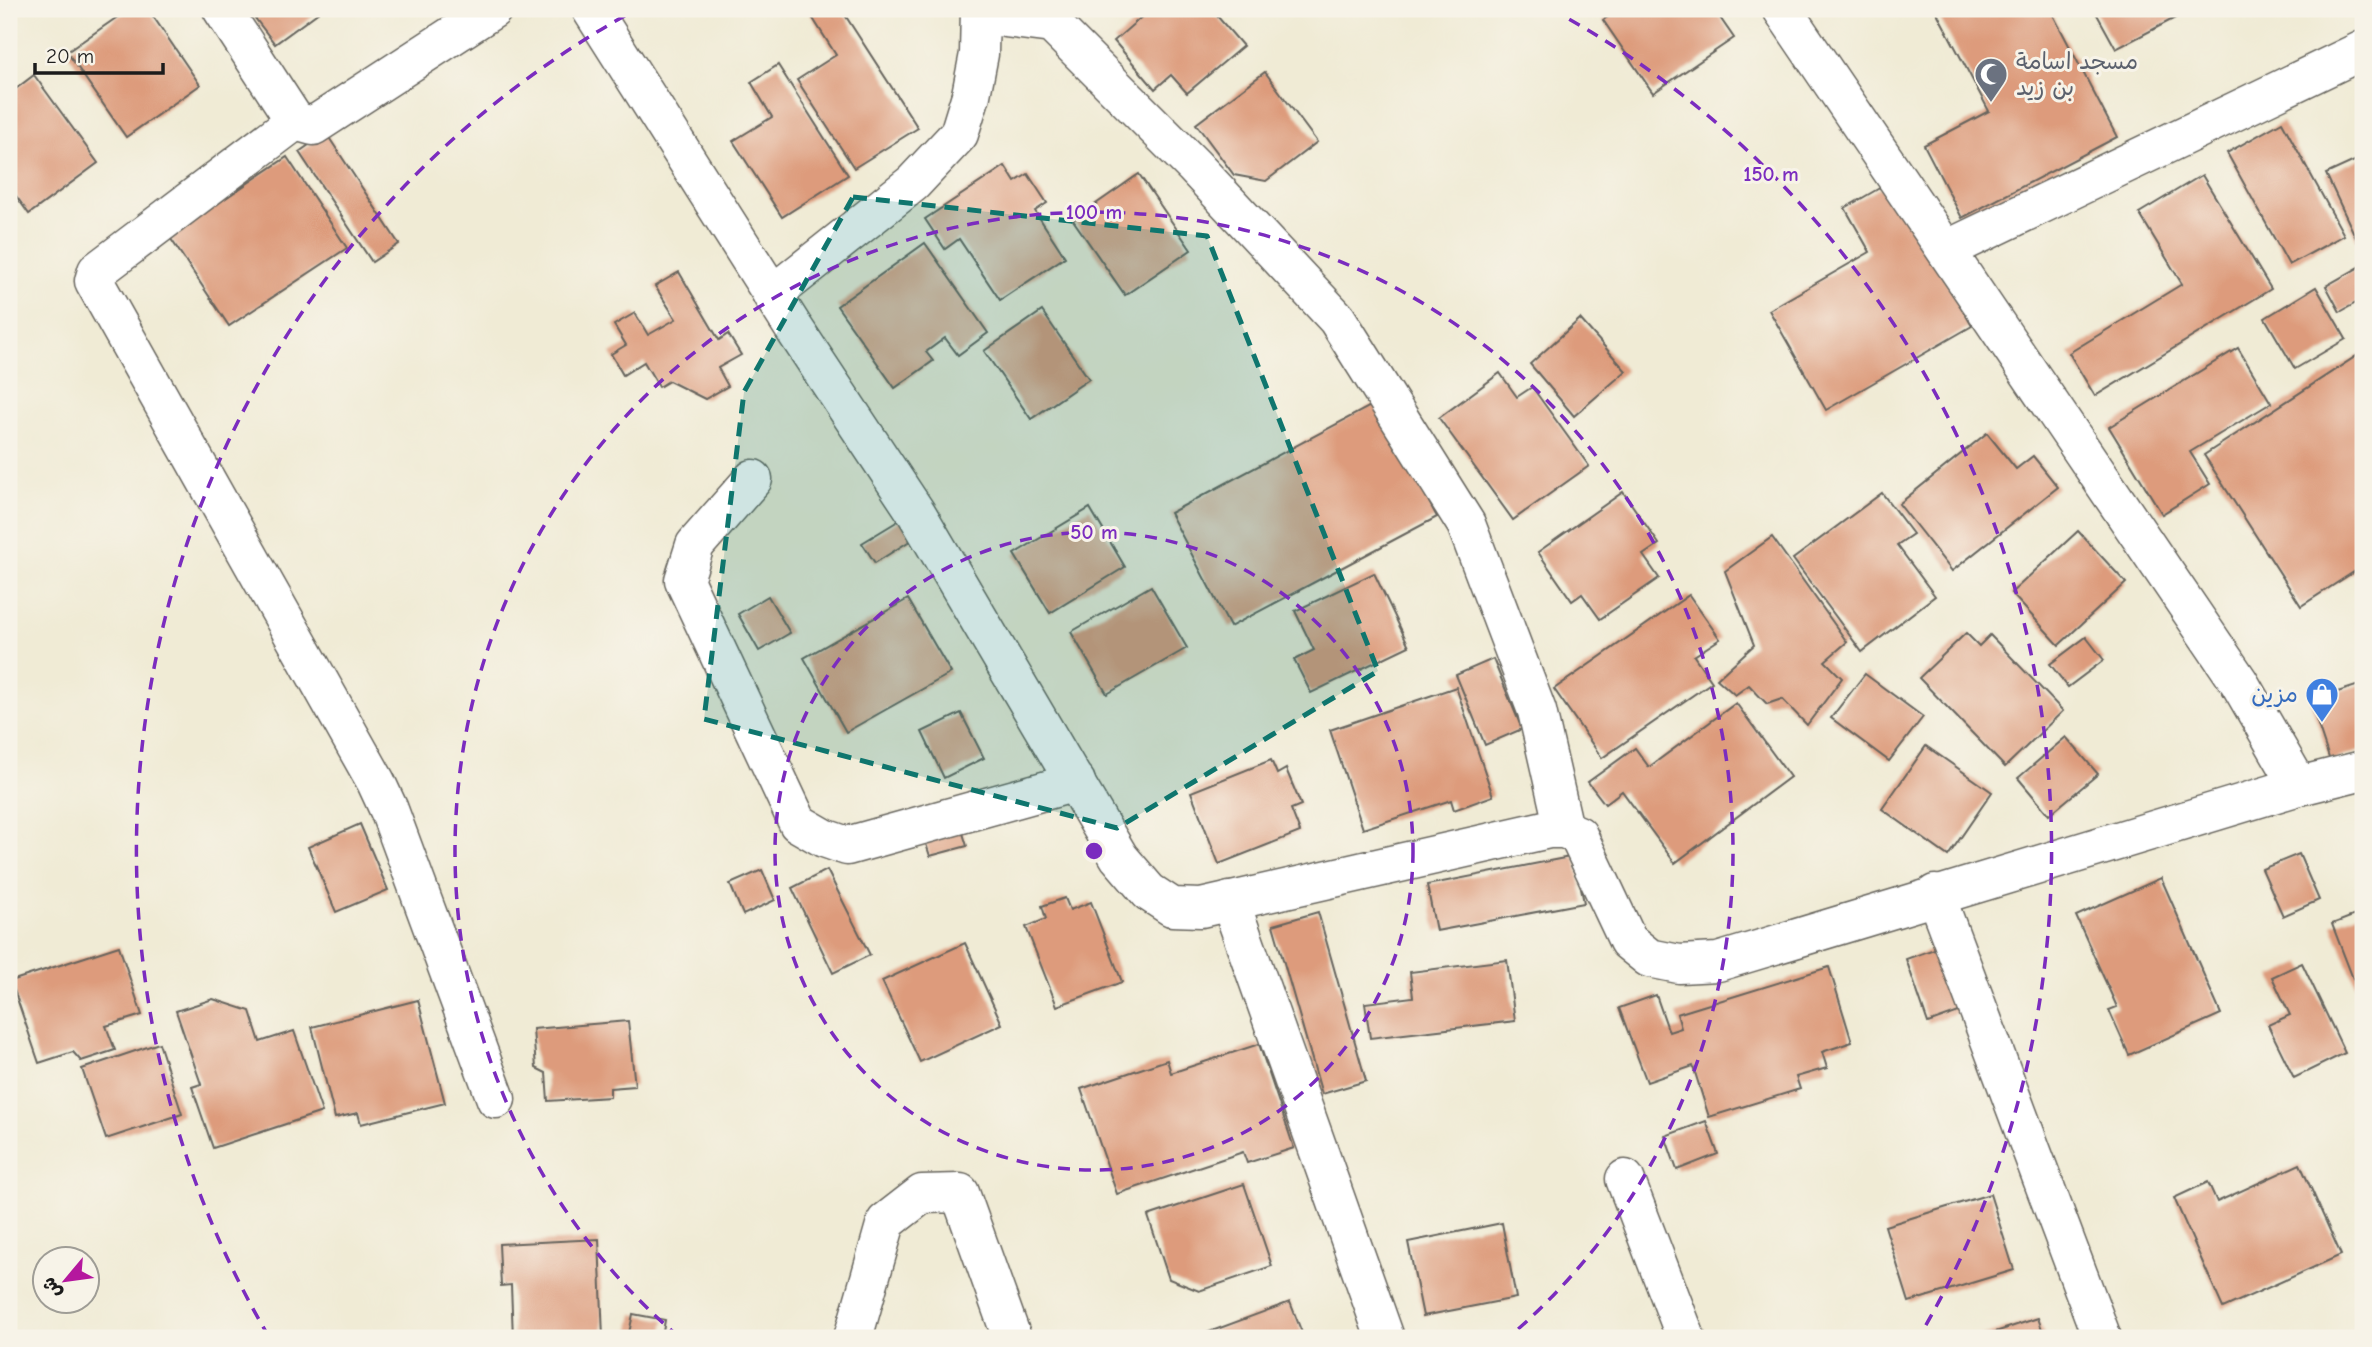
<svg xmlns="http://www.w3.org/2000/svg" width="2372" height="1347" viewBox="0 0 2372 1347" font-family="'Comic Neue','Playpen Sans Arabic',sans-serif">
<rect width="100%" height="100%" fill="#f7f3e8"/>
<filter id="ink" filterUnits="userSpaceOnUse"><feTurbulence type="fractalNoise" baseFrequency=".0143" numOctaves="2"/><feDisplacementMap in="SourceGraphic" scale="14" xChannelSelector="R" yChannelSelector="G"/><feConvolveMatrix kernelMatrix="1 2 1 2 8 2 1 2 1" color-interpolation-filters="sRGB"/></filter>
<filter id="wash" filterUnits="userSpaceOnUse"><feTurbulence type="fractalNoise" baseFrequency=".00686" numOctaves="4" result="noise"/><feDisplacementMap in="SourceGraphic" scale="28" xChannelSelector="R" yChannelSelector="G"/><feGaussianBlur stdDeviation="1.57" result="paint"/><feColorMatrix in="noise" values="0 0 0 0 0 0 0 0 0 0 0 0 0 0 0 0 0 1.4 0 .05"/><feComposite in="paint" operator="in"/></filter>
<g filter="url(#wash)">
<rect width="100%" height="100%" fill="#f0ebd5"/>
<g id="blocks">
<g fill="#dd9b7c">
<polygon points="129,9 148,9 200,85 126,137 67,52"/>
<polygon points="248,9 323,9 275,44"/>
<polygon points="807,9 841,9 918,128 854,168 797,80 836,55"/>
<polygon points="1140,9 1211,9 1243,46 1187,93 1171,75 1155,89 1114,41 1145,14"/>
<polygon points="1620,9 1714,9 1734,38 1653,93 1603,20"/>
<polygon points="1935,9 2050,9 2117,137 1962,218 1924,145 1989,111"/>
<polygon points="2094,9 2170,9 2175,18 2116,49"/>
<polygon points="778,65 848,175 782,217 733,141 772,117 751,82"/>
<polygon points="1265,72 1317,142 1266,181 1234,175 1196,124"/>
<polygon points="34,75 98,163 29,214 9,186 9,94"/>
<polygon points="2282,122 2344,235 2289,265 2227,153"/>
<polygon points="326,133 399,244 372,262 299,152"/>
<polygon points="287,157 347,248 229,326 169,236"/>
<polygon points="2363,157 2363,253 2326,174"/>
<polygon points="1005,166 1015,182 1028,174 1047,203 1035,211 1065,257 1000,300 959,239 945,249 925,219"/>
<polygon points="1139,174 1191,250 1125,295 1073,220"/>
<polygon points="2202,175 2271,289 2095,396 2069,353 2182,284 2139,213"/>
<polygon points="1890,182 1972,326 1826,410 1769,310 1870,252 1845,208"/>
<polygon points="925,243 988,333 958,355 945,338 926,352 933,361 895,388 837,306"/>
<polygon points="2363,265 2363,299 2340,312 2326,286"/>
<polygon points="679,272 719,340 728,334 741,355 718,368 728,386 705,399 669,381 659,387 644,362 623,375 611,354 626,345 614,325 635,313 648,335 676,319 655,286"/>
<polygon points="2316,287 2346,339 2295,369 2265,318"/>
<polygon points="1042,311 1089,379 1031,419 984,351"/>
<polygon points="1580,319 1626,371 1574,416 1530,364"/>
<polygon points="2238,348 2271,403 2190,452 2210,484 2162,514 2109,427"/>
<polygon points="2358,355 2363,363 2363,566 2301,606 2204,455"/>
<polygon points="1500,373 1517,397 1532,387 1589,466 1513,520 1439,418"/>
<polygon points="1376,403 1437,517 1230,627 1170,513"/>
<polygon points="1987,433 2016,469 2033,456 2058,487 1952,571 1899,504"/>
<polygon points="1623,492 1659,544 1643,555 1659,578 1600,619 1582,594 1572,601 1538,552"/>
<polygon points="1882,493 1913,534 1897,545 1935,596 1862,652 1793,559"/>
<polygon points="1090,508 1125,567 1050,613 1014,554"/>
<polygon points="903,518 916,537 875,563 862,543"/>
<polygon points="2078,531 2126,583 2059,645 2011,593"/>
<polygon points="1772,537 1847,642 1825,661 1842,678 1807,725 1782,699 1767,704 1749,685 1735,695 1717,679 1754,645 1725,571"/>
<polygon points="1374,573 1409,646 1311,693 1294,660 1314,650 1295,611"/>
<polygon points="1151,586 1187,648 1107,694 1071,632"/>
<polygon points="1689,595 1720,639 1694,656 1712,682 1602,758 1554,689"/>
<polygon points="768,596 790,633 759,651 738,614"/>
<polygon points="908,599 951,673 846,732 804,658"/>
<polygon points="1966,633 1979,646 1990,635 2063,711 2005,767 1919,678"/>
<polygon points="2086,637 2104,660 2068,687 2050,664"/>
<polygon points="1493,659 1522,729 1485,745 1456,675"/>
<polygon points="1865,674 1923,717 1889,761 1831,718"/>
<polygon points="2362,684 2363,750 2330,761 2310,701"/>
<polygon points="1456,687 1493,796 1454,810 1451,800 1363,829 1330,730"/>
<polygon points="1736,703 1790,777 1675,863 1622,791 1605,804 1588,782 1635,748 1649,767"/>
<polygon points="961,713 984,758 944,778 922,732"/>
<polygon points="2066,737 2098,774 2049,815 2018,778"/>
<polygon points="1926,746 1992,792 1948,856 1882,809"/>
<polygon points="1271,760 1277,774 1286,769 1301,805 1291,809 1300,832 1219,864 1191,792"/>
<polygon points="360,824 388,890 336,912 308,847"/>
<polygon points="962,830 967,846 930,856 925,841"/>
<polygon points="2299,854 2319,900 2283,916 2262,869"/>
<polygon points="1575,856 1584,903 1436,931 1427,885"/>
<polygon points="762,870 775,900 743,915 730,884"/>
<polygon points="827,870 870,955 833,973 792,888"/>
<polygon points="2161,878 2221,1014 2129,1055 2109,1010 2117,1007 2076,916"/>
<polygon points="1065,898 1070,910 1091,902 1122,982 1057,1006 1026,927 1046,919 1042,906"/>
<polygon points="1318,912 1366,1081 1322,1094 1273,925"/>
<polygon points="2363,912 2363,993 2359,994 2332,924"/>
<polygon points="965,943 1002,1024 920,1062 882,981"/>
<polygon points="119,946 142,1015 106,1026 115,1050 81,1061 73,1052 39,1063 11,981"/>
<polygon points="1937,948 1959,1012 1928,1023 1906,959"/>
<polygon points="1507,960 1515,1021 1370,1038 1365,1003 1413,997 1410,972"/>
<polygon points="2302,963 2345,1053 2294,1078 2268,1025 2290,1015 2272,977"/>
<polygon points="1829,967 1852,1042 1822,1052 1827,1068 1796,1077 1800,1089 1709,1117 1693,1066 1647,1082 1619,1008 1656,995 1669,1032 1681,1028 1677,1014"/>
<polygon points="213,999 250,1011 260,1042 294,1031 322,1112 213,1148 192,1087 201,1084 176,1011"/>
<polygon points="418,1000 445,1103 361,1124 358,1113 335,1118 312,1027"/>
<polygon points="628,1021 635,1086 610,1088 610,1097 548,1101 546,1073 536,1068 533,1029"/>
<polygon points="159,1043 182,1114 106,1139 82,1069"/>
<polygon points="1259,1044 1294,1148 1247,1163 1243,1152 1117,1194 1081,1089 1167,1060 1171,1073"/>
<polygon points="1706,1121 1718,1154 1677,1170 1665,1136"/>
<polygon points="2300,1164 2341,1255 2223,1308 2174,1198 2208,1182 2217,1202"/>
<polygon points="1244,1184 1272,1266 1199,1291 1169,1279 1148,1216"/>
<polygon points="1990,1194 2014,1270 1909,1302 1885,1226"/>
<polygon points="1502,1223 1516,1298 1423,1316 1408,1242"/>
<polygon points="599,1239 603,1338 513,1338 511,1285 501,1286 499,1244"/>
<polygon points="1290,1302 1304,1338 1193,1338"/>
<polygon points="633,1314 665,1320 662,1338 628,1338"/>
<polygon points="2038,1318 2045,1338 1977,1338"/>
</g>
</g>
</g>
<g filter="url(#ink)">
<use href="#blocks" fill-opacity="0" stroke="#66645d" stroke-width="2"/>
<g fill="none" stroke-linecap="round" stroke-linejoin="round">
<defs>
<g id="minor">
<polyline points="222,9 295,121 313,126 493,9"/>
<polyline points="591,9 793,327 917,514 1119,857 1149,892 1172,907 1201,908 1549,829 1564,829 1578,835 1628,941 1649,958 1679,964 1718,962 2299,786 2363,770"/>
<polyline points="1782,9 2239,682 2299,786"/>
<polyline points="981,15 1052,24 1194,166 1337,319 1466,524 1537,711 1564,829"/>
<polyline points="295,121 97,271 94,281 376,782 389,810 496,1099"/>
<polyline points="1946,250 2363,50"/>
<polyline points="772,295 913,183 959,134 971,95 979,54 980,9"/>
<polyline points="753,479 695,545 684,580 798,823 824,838 847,846 1076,782"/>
<polyline points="1935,894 2102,1338"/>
<polyline points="1230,901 1385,1338"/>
<polyline points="1625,1179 1686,1338"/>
<polyline points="853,1338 886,1222 922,1194 960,1193 1012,1338"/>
</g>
</defs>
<use href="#minor" stroke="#66645d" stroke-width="41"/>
<use href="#minor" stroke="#fff" stroke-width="38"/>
</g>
</g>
<path fill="#0f766e" fill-opacity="0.2" stroke="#0f766e" stroke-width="5" stroke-dasharray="14 9" stroke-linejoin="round" d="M 853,197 L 1207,236 L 1378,671 L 1117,828 L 704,719 L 744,392 Z"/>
<g fill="none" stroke="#7b2cbf" stroke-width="3.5" stroke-dasharray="12 9">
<circle cx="1094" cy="851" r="319"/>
<path d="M679 1337A639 639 0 1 1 1509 1337"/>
<path d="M269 1337A958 958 0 0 1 637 9M1551 9A958 958 0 0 1 1919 1337"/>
</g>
<defs>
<symbol id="mosque-pin" viewBox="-11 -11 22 30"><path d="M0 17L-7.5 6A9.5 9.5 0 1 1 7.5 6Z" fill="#6b7280" stroke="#f7f3e8"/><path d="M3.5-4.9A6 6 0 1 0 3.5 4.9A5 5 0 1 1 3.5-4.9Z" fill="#fff"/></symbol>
<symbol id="shop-pin" viewBox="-11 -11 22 30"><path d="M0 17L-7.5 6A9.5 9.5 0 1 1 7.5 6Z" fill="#3f7fe0" stroke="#f7f3e8"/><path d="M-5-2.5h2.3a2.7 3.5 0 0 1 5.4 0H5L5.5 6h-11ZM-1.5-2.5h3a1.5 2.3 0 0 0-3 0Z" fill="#fff"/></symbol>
</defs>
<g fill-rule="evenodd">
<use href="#mosque-pin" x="1972" y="55" width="38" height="52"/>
<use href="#shop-pin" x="2303" y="675" width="38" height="52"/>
</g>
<g text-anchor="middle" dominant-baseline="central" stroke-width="6" stroke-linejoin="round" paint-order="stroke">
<g font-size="23" fill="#5b616d" stroke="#f7f3e8" text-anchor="start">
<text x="2016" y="61">مسجد اسامة<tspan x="2016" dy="26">بن زيد</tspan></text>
</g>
<g font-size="23" fill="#366cbe" stroke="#f7f3e8" text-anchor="end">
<text x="2298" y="694">مزين</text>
</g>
</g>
<circle cx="1094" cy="851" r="10" fill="#7b2cbf" stroke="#f7f3e8" stroke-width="3.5"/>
<g font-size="21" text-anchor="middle" font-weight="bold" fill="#7b2cbf" stroke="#f7f3e8" stroke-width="6" stroke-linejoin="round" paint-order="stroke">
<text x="1771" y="181">150 m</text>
<text x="1094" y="219">100 m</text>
<text x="1094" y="539">50 m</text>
</g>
<rect width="2372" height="1347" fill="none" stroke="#f7f3e8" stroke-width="35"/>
<g transform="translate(66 1280) rotate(241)"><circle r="33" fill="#f7f3e8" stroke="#9f9d96" stroke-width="2"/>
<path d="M0-5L12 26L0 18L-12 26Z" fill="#b5179e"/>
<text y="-10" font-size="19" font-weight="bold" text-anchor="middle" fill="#1c1c1c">ش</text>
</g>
<path d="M35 63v10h128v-10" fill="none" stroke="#1c1c1c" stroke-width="3.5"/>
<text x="46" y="63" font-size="21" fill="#1c1c1c" stroke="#f7f3e8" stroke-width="5" paint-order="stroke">20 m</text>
</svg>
